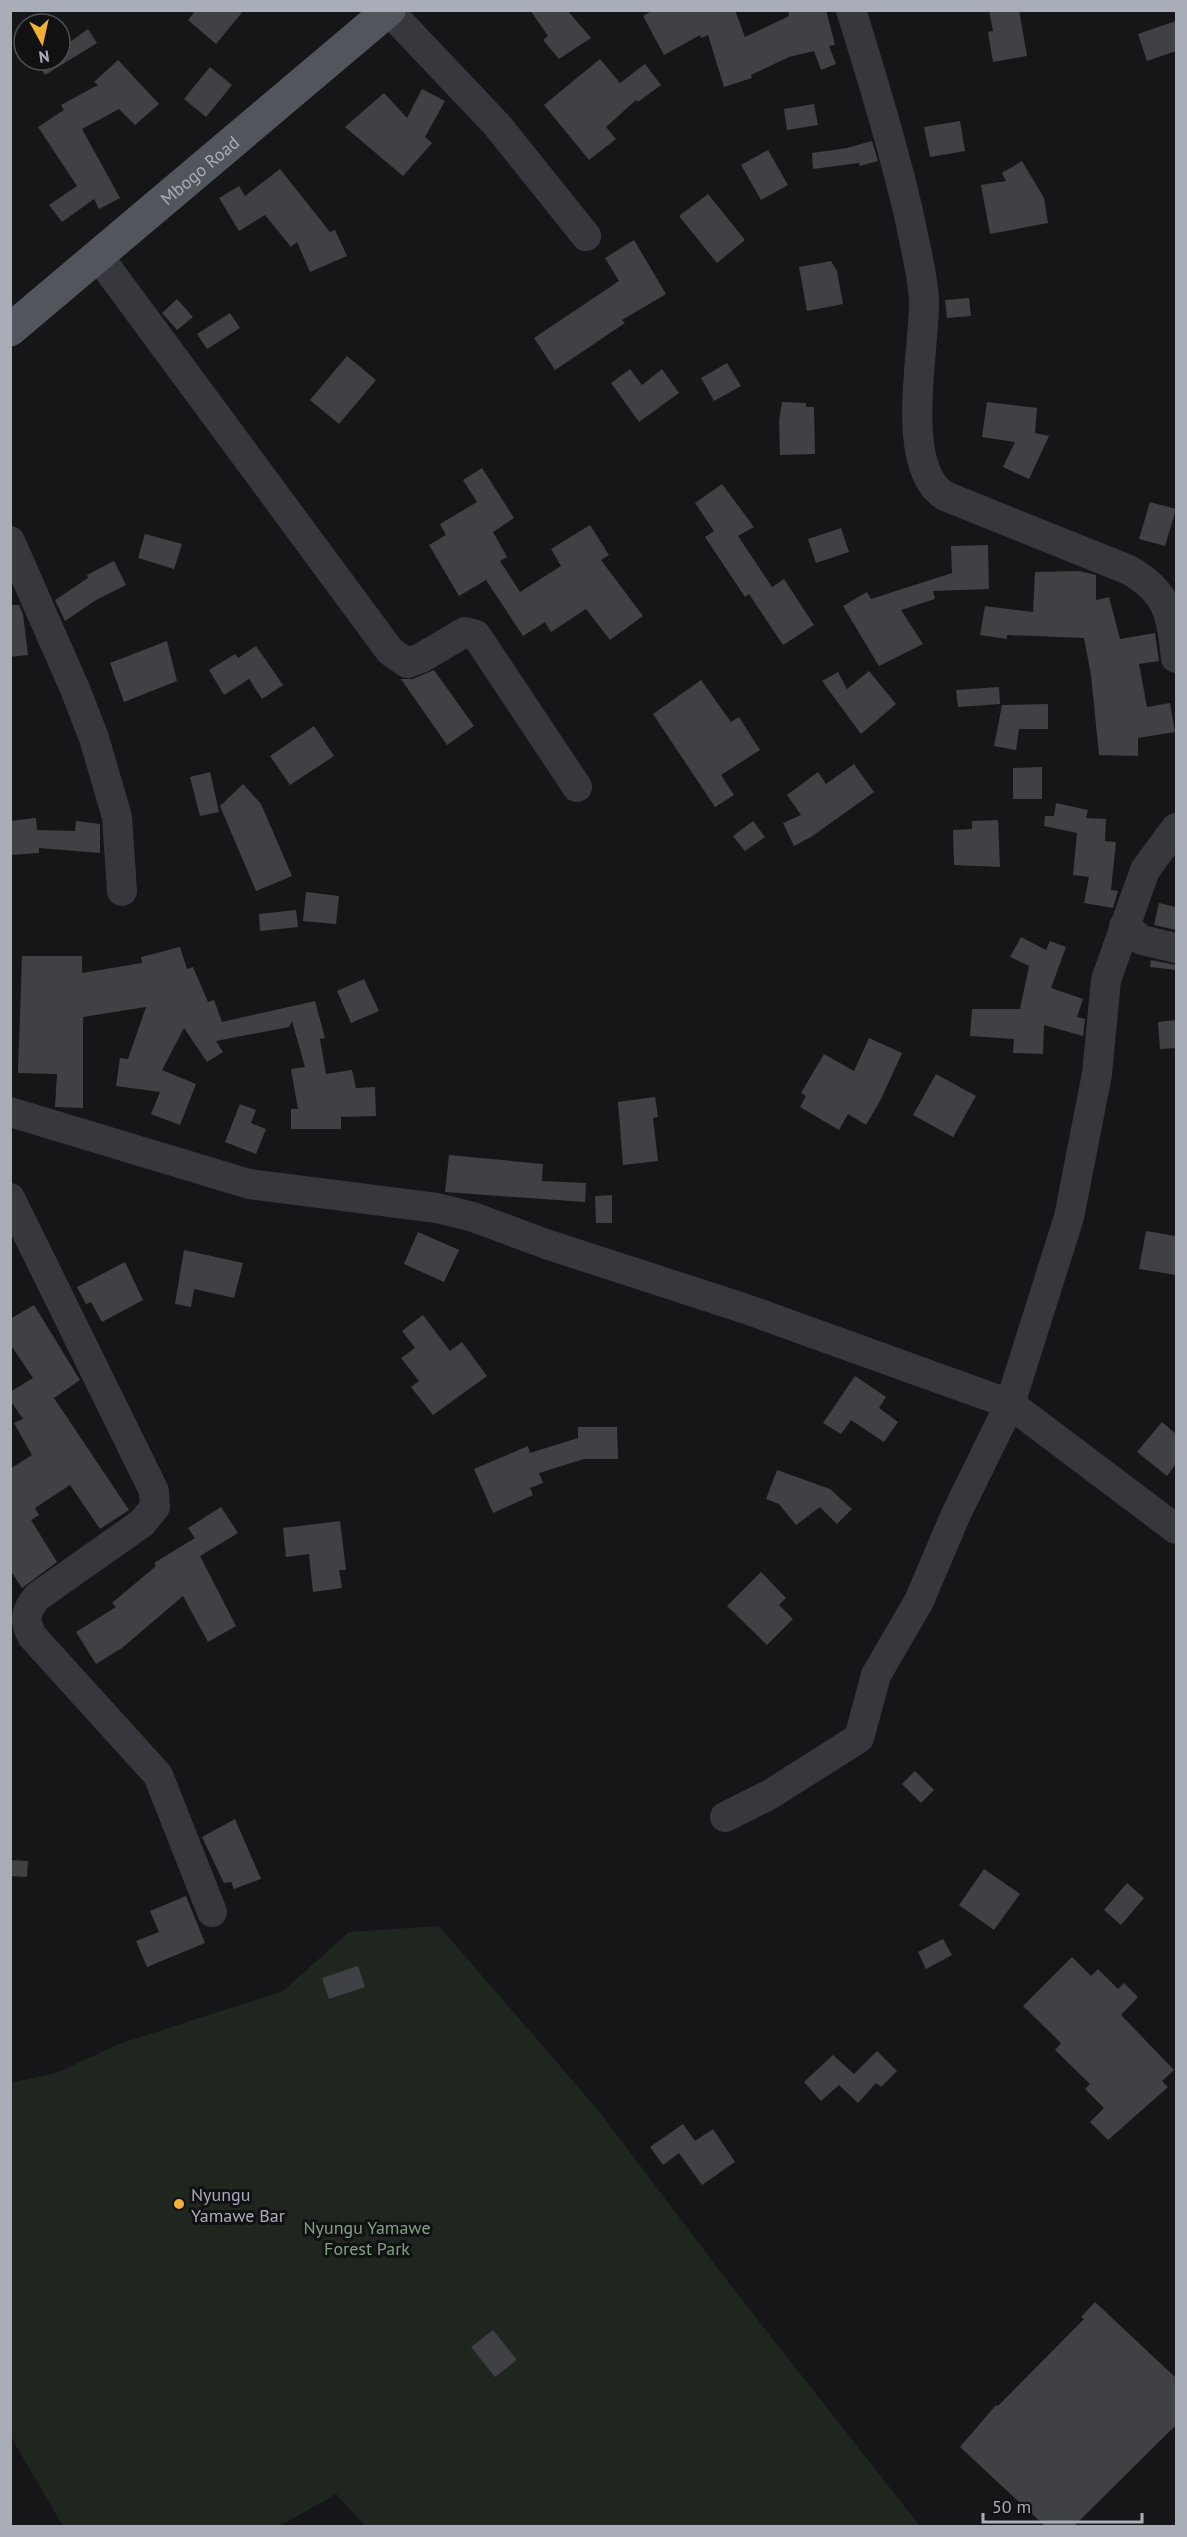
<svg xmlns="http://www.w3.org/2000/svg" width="1187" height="2537" viewBox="0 0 1187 2537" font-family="'PT Sans',sans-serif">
<rect width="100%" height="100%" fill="#161618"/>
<polygon fill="#1e261f" points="439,1926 598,2110 735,2291 920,2526 365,2526 336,2494 280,2526 63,2526 11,2437 10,2083 56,2073 119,2044 283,1991 349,1932"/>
<g fill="#404145">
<polygon points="196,10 244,10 216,44 188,20"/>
<polygon points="530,10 567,10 591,38 559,59 543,40 548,36"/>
<polygon points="653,10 735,10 745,37 789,16 788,10 826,10 835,45 829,46 836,64 821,70 814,51 789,57 751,75 752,78 724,87 708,35 701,38 700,35 664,55 643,16"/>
<polygon points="989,10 1019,10 1027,56 993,62 988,32 993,31"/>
<polygon points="1176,21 1176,51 1147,61 1138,34"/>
<polygon points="88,29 97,43 45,75 39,66 46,60 60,60 60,49"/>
<polygon points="600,59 620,83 645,64 661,85 638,102 636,100 606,127 616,139 589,160 544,105"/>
<polygon points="118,60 159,104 135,125 119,109 82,129 120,198 99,209 94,199 62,222 49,205 77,186 38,127 64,110 61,105 98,85 94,82"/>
<polygon points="210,67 232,85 206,117 184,99"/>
<polygon points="422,89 445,101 425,137 432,143 403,176 345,127 384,93 407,118"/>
<polygon points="814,104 818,125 787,130 784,109"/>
<polygon points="960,121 965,151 930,157 924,127"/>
<polygon points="872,141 878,161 860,166 859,163 813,169 812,153 847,148"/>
<polygon points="768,150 788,185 761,200 741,165"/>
<polygon points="1022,161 1044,198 1048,223 990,234 981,185 1006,181 1002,173"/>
<polygon points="280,169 330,232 335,230 347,256 310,272 297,242 291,247 265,215 239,231 219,198 239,186 245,196"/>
<polygon points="708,194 745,240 717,263 679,216"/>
<polygon points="634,240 666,294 622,320 625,323 555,370 534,338 619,281 605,258"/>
<polygon points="831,261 837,271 843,304 807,311 799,267"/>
<polygon points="969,298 971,316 947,318 945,300"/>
<polygon points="177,299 193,317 177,330 162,313"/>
<polygon points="230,313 240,328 207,349 197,334"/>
<polygon points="347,356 376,380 339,424 310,400"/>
<polygon points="727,363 741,386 714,401 701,378"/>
<polygon points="630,369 642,385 662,369 679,393 639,422 611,383"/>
<polygon points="782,402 806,403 806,407 814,407 815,454 780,455 779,421"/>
<polygon points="987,402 1037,408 1035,433 1049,436 1029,479 1003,467 1015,442 982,437"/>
<polygon points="482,468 514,518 493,532 507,557 500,561 520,592 561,566 551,549 590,525 609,555 601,560 643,616 610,640 586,609 551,632 545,622 523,636 486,580 459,596 429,545 446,535 440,524 477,502 463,480"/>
<polygon points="722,484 754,527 738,536 772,587 784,579 814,625 783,645 749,594 745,597 705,537 714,531 695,503"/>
<polygon points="1150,502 1176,509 1165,546 1139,539"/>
<polygon points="841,528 849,552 816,563 808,539"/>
<polygon points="145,534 182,544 174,569 138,558"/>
<polygon points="988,545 989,589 933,591 935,599 901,610 923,644 879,666 843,606 867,592 871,599 952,573 951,546"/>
<polygon points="114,561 126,585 96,600 65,621 55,600 88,578 87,575"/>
<polygon points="1079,571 1096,575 1096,600 1109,597 1120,639 1155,633 1159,661 1139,664 1147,707 1170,703 1175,732 1138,738 1138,756 1099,755 1091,675 1084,638 1007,635 1007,639 980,635 985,606 1033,612 1035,572"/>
<polygon points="10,605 19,605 23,614 28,655 10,657"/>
<polygon points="167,641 177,681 124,702 110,663"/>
<polygon points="256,646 283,685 262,699 249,679 224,695 209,670 235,654 238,658"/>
<polygon points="434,670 474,726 447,745 401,679 413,679"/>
<polygon points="869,671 896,704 861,734 822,681 838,672 847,689"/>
<polygon points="701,680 731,722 739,717 760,750 721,775 734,795 715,807 653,714"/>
<polygon points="999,687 1000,704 958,707 956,690"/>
<polygon points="1048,704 1048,729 1019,729 1016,750 994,746 1002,705"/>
<polygon points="314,726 334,756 290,785 270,756"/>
<polygon points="854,764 874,792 811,837 794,846 783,823 801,815 787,795 818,772 826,784"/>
<polygon points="1042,767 1042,799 1013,799 1013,768"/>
<polygon points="210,772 219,812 200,816 190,777"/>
<polygon points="243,784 261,804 292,876 256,891 220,806"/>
<polygon points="1056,803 1088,810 1086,818 1106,819 1105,841 1116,842 1111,890 1118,891 1113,908 1084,903 1089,877 1073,875 1077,833 1044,826 1045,816 1054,816"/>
<polygon points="36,818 37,830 75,831 76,821 100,824 100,853 39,848 39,853 10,855 10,821"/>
<polygon points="998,820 1000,867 954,865 953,830 972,829 972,821"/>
<polygon points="753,821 765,837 745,851 733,836"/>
<polygon points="306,892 339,896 336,924 303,921"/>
<polygon points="1159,903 1176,907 1176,930 1154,925"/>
<polygon points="296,910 298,927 260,931 259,914"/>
<polygon points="1021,937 1046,950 1050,941 1066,947 1051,988 1083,999 1077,1017 1085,1019 1083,1036 1044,1025 1043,1054 1013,1053 1014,1039 970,1036 972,1009 1020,1009 1029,966 1010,957"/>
<polygon points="180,947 187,969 193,967 208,1002 214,1000 222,1022 315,1001 325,1038 320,1039 326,1074 352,1070 356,1088 375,1087 376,1116 341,1117 341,1129 291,1129 291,1109 298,1109 291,1069 305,1067 292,1021 289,1027 216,1041 223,1052 207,1062 184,1028 162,1070 196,1084 180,1125 151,1114 160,1092 116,1086 120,1058 128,1059 146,1007 83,1017 83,1108 55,1107 57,1074 18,1073 22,956 82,956 82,973 142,963 141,957"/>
<polygon points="1151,960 1176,965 1176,970 1150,967"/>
<polygon points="364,979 379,1011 351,1023 337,991"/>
<polygon points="1176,1020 1176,1048 1160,1049 1158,1022"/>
<polygon points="869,1038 902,1053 881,1099 866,1125 848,1114 839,1130 800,1107 806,1096 801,1093 824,1054 854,1071"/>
<polygon points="936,1074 976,1096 953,1137 913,1115"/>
<polygon points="655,1097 658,1117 653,1118 658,1161 623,1165 618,1102"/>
<polygon points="240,1104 256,1110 251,1123 266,1129 256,1154 225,1142"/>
<polygon points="449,1155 543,1164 542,1181 586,1183 585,1202 445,1192"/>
<polygon points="612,1195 612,1223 596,1223 595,1196"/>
<polygon points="1146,1231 1176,1236 1176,1275 1139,1269"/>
<polygon points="418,1232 459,1250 444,1282 404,1264"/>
<polygon points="184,1250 243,1263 234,1298 194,1289 191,1307 175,1304"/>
<polygon points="125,1262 143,1300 102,1322 91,1302 86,1304 77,1287"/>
<polygon points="34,1305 80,1380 54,1398 129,1510 100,1529 70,1485 35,1508 39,1515 31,1520 57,1562 22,1588 10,1570 10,1469 32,1455 14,1423 23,1419 10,1400 10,1392 33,1378 10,1344 10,1319"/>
<polygon points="423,1315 450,1351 462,1342 487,1376 433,1415 411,1387 419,1381 401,1358 415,1348 402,1331"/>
<polygon points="855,1376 886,1397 879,1408 898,1422 884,1442 851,1420 841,1434 823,1423"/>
<polygon points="1162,1422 1176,1434 1176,1464 1167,1476 1137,1452"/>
<polygon points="578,1427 617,1427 618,1459 584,1459 539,1473 543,1483 530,1488 533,1495 493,1513 474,1469 528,1446 530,1453 578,1438"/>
<polygon points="777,1470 830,1489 852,1509 837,1524 820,1507 796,1525 779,1504 766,1499"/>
<polygon points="221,1507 238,1533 200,1556 236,1626 208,1642 183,1596 122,1648 96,1664 76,1632 116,1607 112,1603 156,1566 154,1563 195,1538 188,1528"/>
<polygon points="340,1521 346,1570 339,1570 342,1588 313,1592 309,1554 286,1557 283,1528"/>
<polygon points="761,1572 786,1598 779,1605 793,1619 767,1645 727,1606"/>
<polygon points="915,1771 934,1790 921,1803 902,1784"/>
<polygon points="235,1819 261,1879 234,1889 231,1882 224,1883 202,1837"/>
<polygon points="10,1860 28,1861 27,1877 10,1876"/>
<polygon points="984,1869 1020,1894 994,1930 959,1905"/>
<polygon points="1127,1883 1144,1898 1121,1925 1104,1910"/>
<polygon points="186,1896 205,1943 147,1967 136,1941 159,1932 150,1911"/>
<polygon points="943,1939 952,1955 926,1969 918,1952"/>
<polygon points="1072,1957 1091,1976 1098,1969 1118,1989 1124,1983 1138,1997 1121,2015 1174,2070 1162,2081 1168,2087 1108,2140 1090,2122 1104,2108 1085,2089 1090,2084 1055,2050 1061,2043 1023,2006"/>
<polygon points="358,1966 365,1987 329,1999 322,1978"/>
<polygon points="877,2051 897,2071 881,2087 876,2083 858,2103 839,2085 821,2101 804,2082 833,2055 854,2074"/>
<polygon points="683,2124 695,2141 713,2129 735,2162 702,2185 679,2153 663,2165 650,2147"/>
<polygon points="1095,2302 1176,2378 1176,2425 1074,2526 1045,2526 960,2447 996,2405 998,2406 1084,2319 1081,2317"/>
<polygon points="493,2330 517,2360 495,2377 471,2347"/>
</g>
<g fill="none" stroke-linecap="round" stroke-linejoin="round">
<g stroke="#37383d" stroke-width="30">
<path d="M 851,10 C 873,80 894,149 910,220 C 915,247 923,274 924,301 C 925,349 898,467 945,496 L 1129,570 C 1169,593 1171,615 1176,658"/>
<polyline points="389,11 497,125 586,236"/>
<polyline points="99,257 390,651 407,663 421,658 465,632 476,635 577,787"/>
<polyline points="10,541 75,689 94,738 117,817 122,891"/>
<polyline points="1124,926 1142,940 1176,948"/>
<polyline points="10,1112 249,1184 437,1208 473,1217 549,1245 746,1309 1010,1404 1176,1529"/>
<path d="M 10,1198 L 154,1491 L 155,1507 L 142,1523 L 37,1597 C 25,1612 24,1620 32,1636 L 158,1775 L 212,1912"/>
<polyline points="725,1817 769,1795 859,1738 876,1675 919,1601 956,1514 1010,1404 1069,1217 1097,1074 1106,980 1145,870 1176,828"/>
</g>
<path stroke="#53555c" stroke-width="33" id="s1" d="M 10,330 L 389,10"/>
</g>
<circle fill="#f2b134" stroke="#111113" stroke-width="2" cx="179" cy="2204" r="6"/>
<g text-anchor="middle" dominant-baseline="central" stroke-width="6" stroke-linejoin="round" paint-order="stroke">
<g font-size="18" fill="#a8adb8" stroke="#111113">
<text stroke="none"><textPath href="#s1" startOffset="248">Mbogo Road</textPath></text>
</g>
<g font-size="18" fill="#a8adb8" stroke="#111113" text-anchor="start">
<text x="191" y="2194">Nyungu<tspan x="191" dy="21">Yamawe Bar</tspan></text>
</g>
<g font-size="18" fill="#7fa381" stroke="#111113">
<text x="367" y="2227">Nyungu Yamawe<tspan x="367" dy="21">Forest Park</tspan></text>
</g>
</g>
<rect width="1187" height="2537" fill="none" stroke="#a8adb8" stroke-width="24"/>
<g transform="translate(42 42) rotate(172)"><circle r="28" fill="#111113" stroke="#4d4f55" stroke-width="1.5"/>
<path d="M0-4.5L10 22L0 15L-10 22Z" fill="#f2b134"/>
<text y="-9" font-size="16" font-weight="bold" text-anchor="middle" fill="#a8adb8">N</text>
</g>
<path d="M983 2513v9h159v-9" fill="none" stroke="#a8adb8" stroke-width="3"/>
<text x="992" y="2513" font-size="18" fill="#a8adb8" stroke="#111113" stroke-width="4.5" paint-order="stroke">50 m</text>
</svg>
